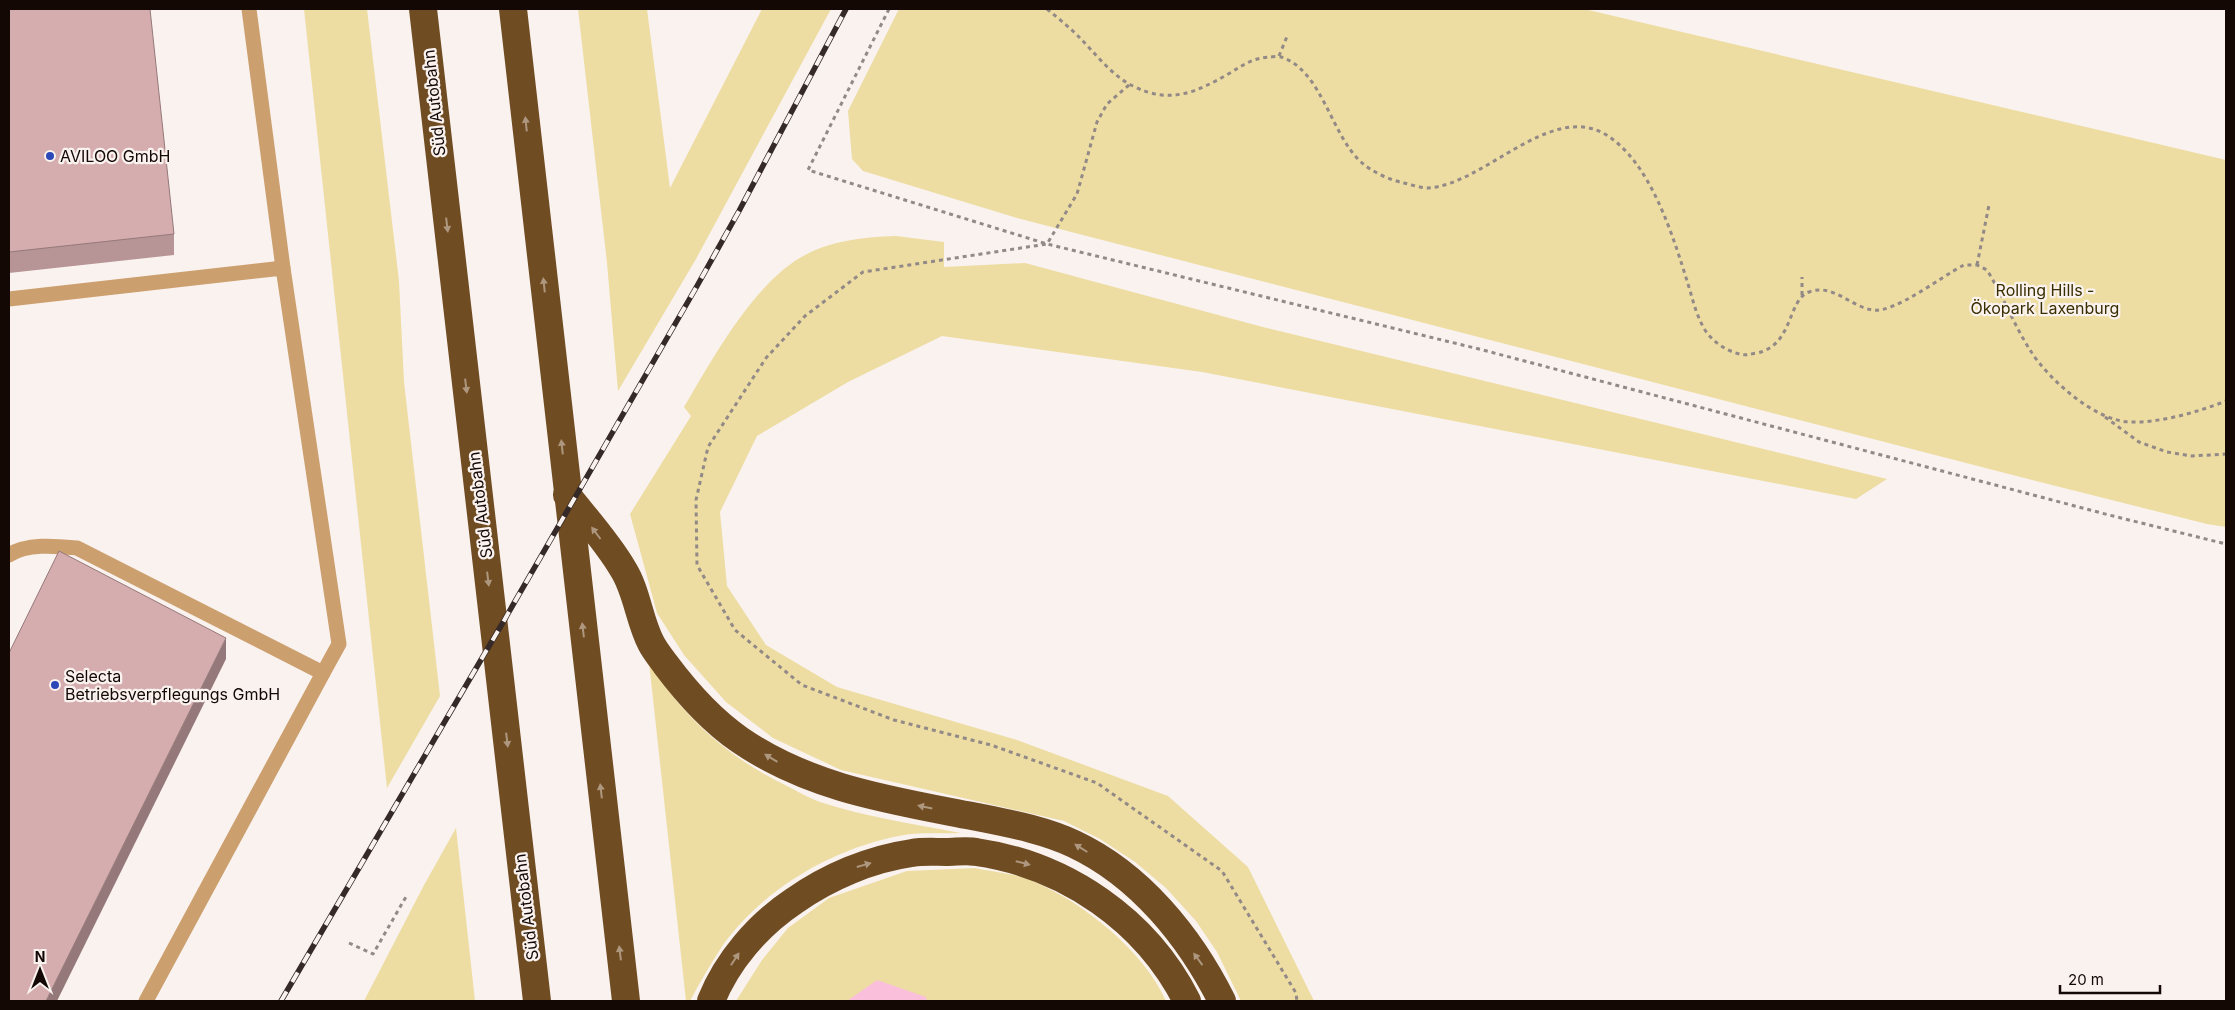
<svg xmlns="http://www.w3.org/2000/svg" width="2235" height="1010" viewBox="0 0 2235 1010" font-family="Inter,sans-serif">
<rect width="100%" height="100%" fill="#faf2ef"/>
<g fill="#eddda2">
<polygon points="304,9 367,9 399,281 404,382 440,696 387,788"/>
<polygon points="578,9 647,9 670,188 762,9 831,9 696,259 618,391 607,263"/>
<polygon points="899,9 1584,9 2226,160 2226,527 2207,524 2040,482 1017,218 863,171 852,159 848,111"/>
<path d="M 896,236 L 944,242 L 944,267 L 1025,263 L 1259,326 L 1887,479 L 1856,499 L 1202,372 L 942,336 L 848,382 L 757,436 L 720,512 L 727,586 L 766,645 L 837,687 L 1017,740 L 1168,796 L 1248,867 L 1314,1001 L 1241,1001 L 1217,952 L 1196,921 L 1166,888 L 1135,862 L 1100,839 L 1064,821 L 841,770 L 773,738 L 726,702 L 684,655 L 657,613 L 630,514 L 691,416 L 684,407 C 713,358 755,280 807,254 C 834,240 866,237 896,236 Z"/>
<path d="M 649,662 C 683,718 730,759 789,787 C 799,792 809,798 820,802 C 866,817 914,824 961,833 C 943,834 923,832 904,835 C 835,847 764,888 723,945 C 711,963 700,982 690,1001 L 686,1001 Z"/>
<polygon points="456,828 475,1001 364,1001 423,887"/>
<path d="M 975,868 C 993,872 1019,874 1035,882 C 1085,904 1144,951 1166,1001 L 736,1001 L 762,960 L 788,928 L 829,898 L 907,871 Z"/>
</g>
<polygon fill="#f9bfdb" points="877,980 926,997 927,1001 847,1001"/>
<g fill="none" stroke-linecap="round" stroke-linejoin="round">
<g stroke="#938986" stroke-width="3" stroke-dasharray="4 4" stroke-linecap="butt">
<polyline points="889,9 808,170 1047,244 1479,349 2109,515 2226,544"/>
<path d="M 1047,9 C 1058,18 1069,27 1079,37 C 1095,53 1112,76 1133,86 C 1170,105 1197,92 1230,73 C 1243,65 1253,58 1269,57 C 1272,57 1278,56 1281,57 C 1322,70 1331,135 1361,162 C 1372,172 1390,180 1404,183 C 1412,185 1421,188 1428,188 C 1483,185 1548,104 1603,133 C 1650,159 1673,236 1688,284 C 1693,300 1696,315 1705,330 C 1713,342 1725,350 1739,354 C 1745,356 1750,354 1757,353 C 1794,345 1787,300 1809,292 C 1832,283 1850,306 1872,310 C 1894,314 1942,276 1964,265 L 1977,265 L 1987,270 C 2003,296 2014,325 2030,350 C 2048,379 2095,421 2130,422 C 2160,423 2198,412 2226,401"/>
<polyline points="1279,56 1288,34"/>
<polyline points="1129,85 1107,104 1097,122 1077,194 1047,244 863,272 805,316 766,358 708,447 696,500 697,565 735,630 802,685 894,720 991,745 1097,783 1222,871 1296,993 1297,1001"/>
<polyline points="1977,265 1989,205"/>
<polyline points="1802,295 1802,277"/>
<polyline points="2105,417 2139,442 2167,452 2192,456 2226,454"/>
<polyline points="349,943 373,954 407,895"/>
</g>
<g stroke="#cc9f6e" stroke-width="15">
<polyline points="249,9 283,268"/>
<polyline points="9,299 283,268 339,644 323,673"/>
<path d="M 9,555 C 27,543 56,546 77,548 L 323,673 L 146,1001"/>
</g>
<g stroke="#704c23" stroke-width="28">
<polyline points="423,9 537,1001"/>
<polyline points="513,9 626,1001"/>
<path d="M 567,495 C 586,519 608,543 623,569 C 637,591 639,620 651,643 C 655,651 661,658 666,665 C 687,693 711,720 740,740 C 810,788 890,800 972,816 C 1006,823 1042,829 1074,844 C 1140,875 1190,937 1222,1001"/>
<path d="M 711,1001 C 727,961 758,925 794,901 C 828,877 870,859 912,853 C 923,851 935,852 946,852 C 956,852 967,850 976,852 C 1066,865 1146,920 1187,1001"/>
</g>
<defs>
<polyline id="rail" points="281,1001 502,624 697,286 739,211 846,9"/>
</defs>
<use href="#rail" stroke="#352a27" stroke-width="5.5"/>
<use href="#rail" stroke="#faf2ef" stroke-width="4" stroke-dasharray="11" stroke-linecap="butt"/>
</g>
<polygon fill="#b79596" points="9,9 174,234 174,255 9,273"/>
<polygon fill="#95797a" points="226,638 226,659 57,1001 46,1001"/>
<g fill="#d5adaf" stroke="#95797a">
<polygon points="9,9 150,9 174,234 9,252"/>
<polygon points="59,551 226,638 46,1001 9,1001 9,653"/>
</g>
<defs><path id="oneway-solid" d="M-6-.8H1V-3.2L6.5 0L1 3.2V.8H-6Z" transform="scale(1.25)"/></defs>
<g fill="#ae977f">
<use href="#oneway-solid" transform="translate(526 124) rotate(-96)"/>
<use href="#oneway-solid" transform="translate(447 225) rotate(83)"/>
<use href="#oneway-solid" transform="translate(544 285) rotate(-96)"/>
<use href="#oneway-solid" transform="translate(466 386) rotate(83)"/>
<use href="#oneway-solid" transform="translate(562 447) rotate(-96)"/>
<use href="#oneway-solid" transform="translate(596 533) rotate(-127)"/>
<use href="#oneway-solid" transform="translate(488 579) rotate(83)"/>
<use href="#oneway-solid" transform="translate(583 630) rotate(-97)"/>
<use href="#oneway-solid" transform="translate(507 740) rotate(83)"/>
<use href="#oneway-solid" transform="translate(771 758) rotate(-149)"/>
<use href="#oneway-solid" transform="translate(601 791) rotate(-97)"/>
<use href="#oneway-solid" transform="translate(925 807) rotate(-168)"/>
<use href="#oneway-solid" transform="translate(1081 848) rotate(-148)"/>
<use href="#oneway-solid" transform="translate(1023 863) rotate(14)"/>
<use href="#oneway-solid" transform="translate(864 865) rotate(-16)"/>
<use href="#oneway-solid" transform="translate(620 953) rotate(-97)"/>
<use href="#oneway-solid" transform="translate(735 959) rotate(-57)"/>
<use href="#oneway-solid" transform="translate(1198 959) rotate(-126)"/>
</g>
<g fill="#2c47b8" stroke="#faf2ef" stroke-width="2">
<circle cx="50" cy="156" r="5"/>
<circle cx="55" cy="685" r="5"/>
</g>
<g text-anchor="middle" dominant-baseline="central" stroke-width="4.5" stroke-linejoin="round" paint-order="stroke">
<g font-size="16" fill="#140805" stroke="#faf2ef">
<text transform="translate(434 103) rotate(-96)">Süd Autobahn</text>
<text transform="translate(480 505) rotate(-97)">Süd Autobahn</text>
<text transform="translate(526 907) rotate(-97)">Süd Autobahn</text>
</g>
<g font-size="16" fill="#140805" stroke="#faf2ef" text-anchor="start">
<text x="60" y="156">AVILOO GmbH</text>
<text x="65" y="676">Selecta<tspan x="65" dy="18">Betriebsverpflegungs GmbH</tspan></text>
</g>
<g font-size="16" fill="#392e00" stroke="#faf2ef">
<text x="2045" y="290">Rolling Hills -<tspan x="2045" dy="18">Ökopark Laxenburg</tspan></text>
</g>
</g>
<rect width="2235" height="1010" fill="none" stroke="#140805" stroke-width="20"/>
<g transform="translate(40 970)" stroke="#faf2ef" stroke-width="4" paint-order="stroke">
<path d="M0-4L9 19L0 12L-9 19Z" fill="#140805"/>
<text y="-8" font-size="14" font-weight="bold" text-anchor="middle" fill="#140805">N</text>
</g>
<path d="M2060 985v8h100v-8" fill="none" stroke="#140805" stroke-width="2.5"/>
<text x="2068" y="985" font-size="15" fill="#140805" stroke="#faf2ef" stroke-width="4" paint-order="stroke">20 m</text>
</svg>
